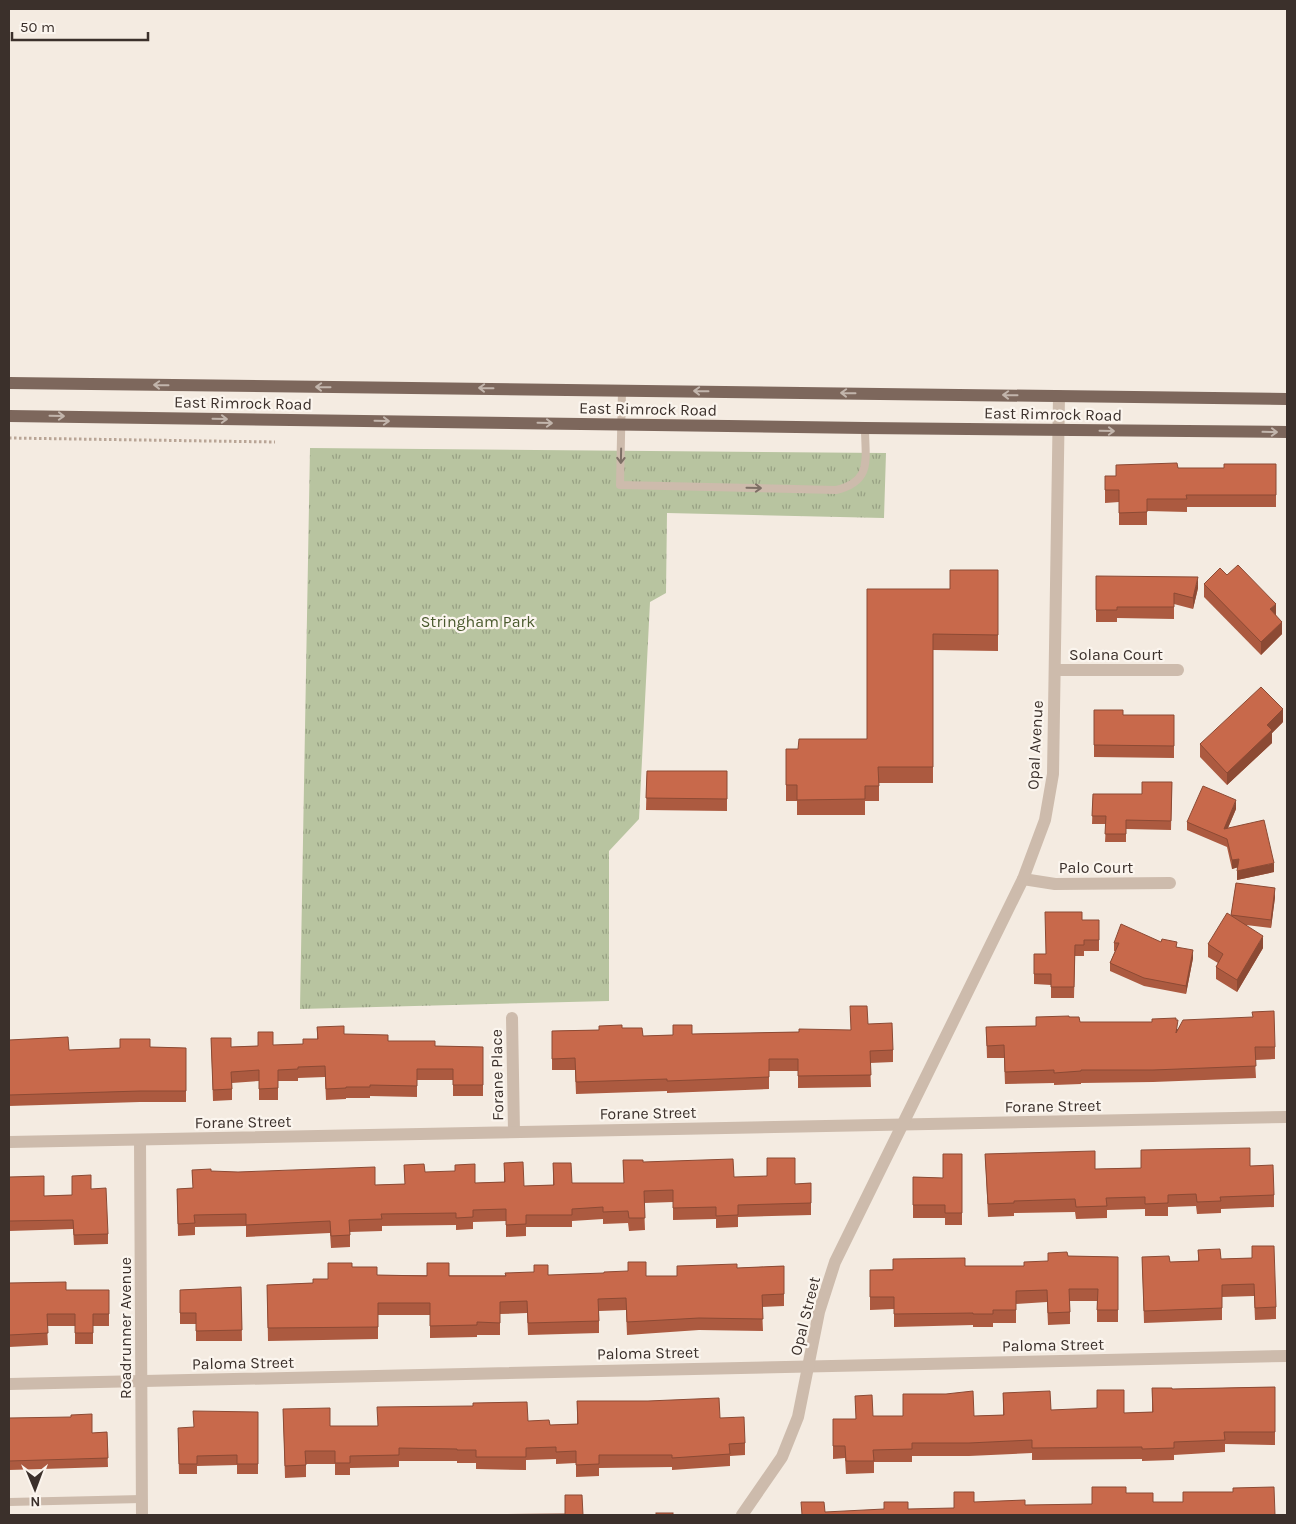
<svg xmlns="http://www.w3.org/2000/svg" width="1296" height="1524" viewBox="0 0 1296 1524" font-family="Karla,sans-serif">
<defs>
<pattern id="grass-tufts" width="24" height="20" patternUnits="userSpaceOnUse" patternTransform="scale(1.25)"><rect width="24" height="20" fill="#b8c4a0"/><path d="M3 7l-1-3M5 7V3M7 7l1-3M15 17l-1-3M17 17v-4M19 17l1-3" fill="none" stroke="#97a083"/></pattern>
</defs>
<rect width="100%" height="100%" fill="#f4ebe1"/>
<polygon fill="url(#grass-tufts)" points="310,448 886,453 884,518 667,513 666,593 650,602 639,819 609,851 609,1001 300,1009"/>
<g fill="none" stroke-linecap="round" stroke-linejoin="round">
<polyline stroke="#b9a596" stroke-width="3" stroke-dasharray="2.5 2.5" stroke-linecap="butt" points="9,438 275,442"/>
<g stroke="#cdbbac" stroke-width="8">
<path d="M 622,390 L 620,485 L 836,490 C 873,481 865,459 865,428"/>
<polyline points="9,1502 142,1499"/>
</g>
<g stroke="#cdbbac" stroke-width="12">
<polyline points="1055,670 1178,670"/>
<polyline points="1023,879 1055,884 1170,883"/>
<polyline points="512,1018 514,1132"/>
<polyline points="140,1140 142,1515"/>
<polyline points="9,1142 1287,1117"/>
<polyline points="9,1384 1287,1356"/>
<polyline points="742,1515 782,1457 798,1417 819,1312 835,1262 1023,879 1045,820 1053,774 1059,396"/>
</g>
<g stroke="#7d675c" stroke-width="12">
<polyline points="9,383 1287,399"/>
<polyline points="9,416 865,428 1287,432"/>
</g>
</g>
<g fill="#ac5a40">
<polygon points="1276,464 1276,507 1187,507 1187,512 1147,511 1147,525 1119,525 1119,502 1105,503 1105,476 1116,476 1178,468 1224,468"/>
<polygon points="998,570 998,651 933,650 933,783 879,783 879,801 865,801 865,815 797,815 797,801 786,801 786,749 798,749 867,739 950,589"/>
<polygon points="1227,575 1276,615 1282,634 1261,655 1204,597 1204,584"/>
<polygon points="1096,576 1198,588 1193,609 1174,604 1174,619 1117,618 1117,622 1096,622"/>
<polygon points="1094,710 1123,715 1174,715 1174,758 1094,757"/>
<polygon points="1283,722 1272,733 1272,743 1227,785 1200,757 1200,744"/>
<polygon points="647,771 727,771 727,811 646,810"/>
<polygon points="1172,782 1171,830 1126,829 1126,842 1105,842 1106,824 1092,824 1093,794 1142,794"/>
<polygon points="1236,809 1228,828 1274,872 1237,880 1238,867 1232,869 1227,847 1187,830 1187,822"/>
<polygon points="1236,883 1275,897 1271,928 1246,925 1263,948 1237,992 1216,979 1216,967 1218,963 1208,957 1208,944 1231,916"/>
<polygon points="1082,920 1099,920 1099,951 1084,951 1084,956 1075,956 1074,998 1051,998 1051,985 1034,984 1034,954 1046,954"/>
<polygon points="1161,942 1177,947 1193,958 1186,994 1144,986 1110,971 1110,963 1115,951 1114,951 1114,943"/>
<polygon points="1069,1017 1080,1022 1178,1029 1275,1047 1275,1059 1255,1060 1256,1078 1153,1082 1081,1083 1081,1084 1054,1085 1054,1083 1005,1084 1004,1058 987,1058 986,1027 1036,1026"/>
<polygon points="868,1024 893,1050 893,1062 870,1063 871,1087 798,1088 798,1071 769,1071 769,1089 667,1093 667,1091 576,1094 575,1070 552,1070 552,1031 599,1030 622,1028 643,1036 673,1035 673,1025 692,1034 799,1032 850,1030"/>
<polygon points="317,1027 344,1034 388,1041 435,1046 483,1047 483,1096 453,1096 453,1080 417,1080 417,1097 370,1096 370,1098 346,1098 346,1099 326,1100 325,1077 298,1078 298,1081 278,1081 278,1100 259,1100 259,1081 232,1083 232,1100 213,1101 211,1038 231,1047 303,1044 317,1039"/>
<polygon points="9,1040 69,1050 150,1047 186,1048 186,1102 140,1102 9,1106"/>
<polygon points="962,1154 962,1225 945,1225 945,1218 913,1218 913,1177 943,1178"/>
<polygon points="985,1154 1095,1169 1250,1166 1274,1195 1274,1207 1221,1209 1221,1213 1197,1214 1196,1206 1168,1207 1168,1216 1145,1216 1145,1209 1107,1210 1107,1218 1076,1219 1075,1212 1014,1213 1014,1216 988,1217"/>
<polygon points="623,1160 643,1162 734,1177 795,1184 811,1183 811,1215 738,1217 738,1227 716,1228 716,1219 673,1220 673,1202 644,1203 645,1230 629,1231 628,1223 603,1224 603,1219 572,1221 572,1227 526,1227 526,1236 506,1237 506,1221 473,1222 473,1229 456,1230 456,1225 382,1226 382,1231 350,1232 350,1247 331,1248 330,1233 246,1237 246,1226 195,1227 195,1235 178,1236 177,1189 193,1188 192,1170 375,1185 405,1184 404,1165 425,1172 475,1183 504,1182 504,1163 524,1186 553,1185 553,1163 572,1183 624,1183"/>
<polygon points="9,1177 44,1196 72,1195 91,1189 108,1234 108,1244 74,1245 73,1229 9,1231"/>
<polygon points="1198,1250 1221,1259 1252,1258 1276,1307 1276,1319 1255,1320 1254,1296 1222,1297 1222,1320 1144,1323 1142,1257 1170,1262 1198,1261"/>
<polygon points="1068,1256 1118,1257 1118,1322 1097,1322 1097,1301 1070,1301 1070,1324 1048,1325 1047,1302 1016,1304 1016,1323 993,1323 993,1327 973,1327 973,1325 894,1327 894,1309 870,1310 870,1270 965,1266 1024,1266 1048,1261"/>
<polygon points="784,1266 784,1306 762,1307 763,1331 699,1330 627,1335 626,1310 599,1311 599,1333 528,1335 527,1313 500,1314 500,1335 477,1335 477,1337 430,1338 430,1315 378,1315 378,1339 268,1341 267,1285 313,1283 328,1279 352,1267 377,1275 646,1276 677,1276 737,1268"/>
<polygon points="9,1283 66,1290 109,1290 109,1326 93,1326 93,1344 75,1344 75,1326 47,1326 48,1345 9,1347"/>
<polygon points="241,1287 242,1341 196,1341 196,1324 180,1324 180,1290"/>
<polygon points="1275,1387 1275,1445 1225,1444 1225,1452 1174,1455 1174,1460 1142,1461 1142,1459 1032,1460 1032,1453 969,1456 912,1456 912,1462 874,1462 874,1473 846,1474 845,1458 833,1459 833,1419 855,1419 873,1416 974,1416 1003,1415 1003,1393 1051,1410 1124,1413 1152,1412 1152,1388 1172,1389"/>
<polygon points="577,1401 720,1418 745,1443 745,1455 730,1456 730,1466 672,1470 672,1467 599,1468 599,1476 576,1477 576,1463 556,1464 556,1459 526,1460 526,1470 476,1469 476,1463 457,1463 457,1461 399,1461 399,1467 350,1468 350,1475 335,1475 335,1464 306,1464 306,1477 285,1478 283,1409 330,1426 377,1426 528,1421 550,1425 577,1424"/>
<polygon points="258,1412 258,1474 237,1474 237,1465 197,1466 197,1474 179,1474 178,1438 194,1427"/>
<polygon points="9,1418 92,1433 107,1432 108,1467 9,1470"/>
</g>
<g fill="#8c4a34">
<polygon points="1198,577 1198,588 1193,609 1193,598"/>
<polygon points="1276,604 1276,616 1270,609"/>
<polygon points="1282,622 1282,634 1261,655 1261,642"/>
<polygon points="1283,709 1283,722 1272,733 1272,743 1227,785 1227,773 1267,725"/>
<polygon points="1236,800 1236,809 1224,837 1224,829"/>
<polygon points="1239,859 1239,867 1232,869 1232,860"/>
<polygon points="1274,863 1274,872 1237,880 1237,871"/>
<polygon points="1275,888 1275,897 1271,928 1271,920"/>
<polygon points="1263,936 1263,948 1237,992 1237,980"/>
<polygon points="1193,950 1193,958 1186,994 1186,986"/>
</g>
<g fill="#c8694b" stroke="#8c4a34">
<polygon points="1177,463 1178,468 1224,468 1224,464 1276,464 1276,495 1186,495 1187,499 1147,499 1147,512 1119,513 1119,490 1105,490 1105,476 1116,476 1116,465"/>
<polygon points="1238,565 1276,604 1270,609 1282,622 1261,642 1204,584 1220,568 1227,575"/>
<polygon points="950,570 998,570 998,635 933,634 933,767 878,767 879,786 865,786 865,799 797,800 797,785 786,785 786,749 798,749 799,739 867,739 867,589 950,589"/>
<polygon points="1096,576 1198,577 1193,598 1174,593 1174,607 1117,607 1117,610 1096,610"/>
<polygon points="1261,687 1283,709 1267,725 1272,730 1227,773 1200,744"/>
<polygon points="1094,710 1123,710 1123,715 1174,715 1174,746 1094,745"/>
<polygon points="647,771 727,771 727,799 646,798"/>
<polygon points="1142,782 1172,782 1171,821 1126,820 1126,834 1105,834 1106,816 1092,816 1093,794 1142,794"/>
<polygon points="1203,786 1236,800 1224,829 1264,820 1274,863 1237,871 1239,859 1232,860 1227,839 1187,822"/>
<polygon points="1236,883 1275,888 1271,920 1231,915"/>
<polygon points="1045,912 1082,912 1082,920 1099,920 1099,940 1084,940 1084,945 1075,945 1074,987 1051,987 1051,974 1034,974 1034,954 1046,954"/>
<polygon points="1227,913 1263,936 1237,980 1216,967 1223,954 1208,944"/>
<polygon points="1121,924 1161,942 1162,939 1177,942 1176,947 1193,950 1186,986 1144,978 1110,963 1119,943 1114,943"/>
<polygon points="850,1006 867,1006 868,1024 892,1023 893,1050 870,1051 871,1075 798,1076 798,1059 769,1059 769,1077 667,1081 667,1079 576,1082 575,1058 552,1059 552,1031 599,1030 599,1026 622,1025 622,1028 642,1028 643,1036 673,1035 673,1025 692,1025 692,1034 799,1032 799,1029 851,1030"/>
<polygon points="1274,1011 1275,1047 1255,1047 1256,1066 1153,1070 1081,1070 1081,1071 1054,1073 1054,1070 1005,1072 1004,1045 987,1046 986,1027 1036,1026 1036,1017 1069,1016 1069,1017 1079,1017 1080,1022 1152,1022 1152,1019 1176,1018 1176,1020 1178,1020 1176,1033 1183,1020 1253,1017 1252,1012"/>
<polygon points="344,1026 344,1034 388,1035 388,1041 435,1041 435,1046 483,1047 483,1085 453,1085 453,1069 417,1069 417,1086 370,1085 370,1087 346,1087 346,1088 326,1089 325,1066 298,1067 298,1069 278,1070 278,1088 259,1089 259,1070 231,1072 232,1089 213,1090 211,1038 231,1038 231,1047 258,1046 258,1032 273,1032 273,1045 303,1044 303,1039 318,1039 317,1027"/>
<polygon points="68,1037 69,1050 120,1048 120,1039 150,1039 150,1047 186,1048 186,1091 140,1091 9,1095 9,1040"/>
<polygon points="1250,1148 1250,1166 1273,1165 1274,1195 1220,1197 1221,1201 1197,1202 1196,1194 1168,1195 1168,1203 1145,1204 1145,1197 1106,1198 1107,1206 1076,1207 1075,1199 1014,1201 1014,1203 988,1204 985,1154 1095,1151 1095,1169 1141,1168 1141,1150"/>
<polygon points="943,1154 962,1154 962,1213 945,1213 945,1205 913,1205 913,1177 943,1178"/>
<polygon points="767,1158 795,1158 795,1184 811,1183 811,1203 738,1205 738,1215 716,1216 716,1207 673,1208 673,1190 644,1191 645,1218 629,1218 628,1211 603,1212 603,1207 572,1209 572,1215 526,1215 526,1224 506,1225 506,1209 473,1210 473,1217 456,1218 456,1213 381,1214 382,1219 349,1220 350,1235 331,1236 330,1221 246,1225 246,1214 194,1215 195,1223 178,1224 177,1189 193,1188 192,1170 211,1169 211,1171 238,1172 375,1167 375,1185 405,1184 404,1165 424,1164 425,1172 455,1171 455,1165 475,1164 475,1183 505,1182 504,1163 523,1162 524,1186 554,1185 553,1163 571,1163 572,1183 624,1183 623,1160 643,1160 643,1162 733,1159 734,1177 767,1176"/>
<polygon points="91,1175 91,1189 106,1188 108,1234 74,1235 73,1220 9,1221 9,1177 44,1176 44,1196 72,1195 72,1176"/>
<polygon points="1252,1246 1274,1246 1276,1307 1255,1308 1254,1284 1222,1285 1222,1308 1144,1311 1142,1257 1169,1256 1170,1262 1199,1261 1198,1250 1220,1249 1221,1259 1252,1258"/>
<polygon points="1067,1252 1068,1256 1118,1257 1118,1310 1097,1310 1098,1289 1069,1289 1070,1312 1048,1313 1047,1290 1016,1291 1016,1310 993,1310 993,1314 973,1314 973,1313 894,1314 894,1297 870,1297 870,1270 893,1270 893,1259 965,1258 965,1266 1024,1266 1024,1262 1048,1261 1048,1253"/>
<polygon points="628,1262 646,1262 646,1276 677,1276 677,1266 737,1264 737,1268 784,1266 784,1294 762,1295 763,1319 699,1318 627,1322 626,1298 598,1299 599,1321 528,1323 527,1301 500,1302 500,1323 477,1322 477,1325 430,1326 430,1303 378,1303 378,1327 268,1328 267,1285 313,1283 313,1279 328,1279 328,1263 352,1263 352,1267 377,1267 377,1275 427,1276 427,1263 449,1263 449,1276 506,1276 505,1273 534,1272 534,1265 548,1265 548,1275 604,1273 604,1272 628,1271"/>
<polygon points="66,1282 66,1290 109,1290 109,1314 93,1314 93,1333 75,1333 75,1314 47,1314 48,1333 9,1335 9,1283"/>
<polygon points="241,1287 242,1330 196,1331 196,1313 180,1313 180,1290"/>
<polygon points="1275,1387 1275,1432 1224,1432 1225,1440 1174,1442 1174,1448 1142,1449 1142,1447 1032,1448 1032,1440 969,1443 912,1443 912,1449 873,1450 874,1461 846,1461 845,1446 833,1446 833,1419 856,1419 855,1396 872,1395 873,1416 903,1416 903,1394 946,1394 973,1391 974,1416 1004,1415 1003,1393 1050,1391 1051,1410 1097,1408 1097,1390 1124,1390 1124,1413 1153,1412 1152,1388 1172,1388 1172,1389"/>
<polygon points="719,1398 720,1418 744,1417 745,1443 729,1444 730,1454 672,1458 672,1455 599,1455 599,1464 576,1465 576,1451 556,1452 556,1447 526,1448 526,1457 476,1457 476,1450 457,1450 457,1449 399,1448 399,1455 350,1456 350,1463 335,1463 335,1451 305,1451 306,1465 285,1466 283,1409 330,1408 330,1426 378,1426 377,1407 473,1406 473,1403 527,1402 528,1421 549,1420 550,1425 578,1424 577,1401 648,1401"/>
<polygon points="193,1411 258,1412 258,1464 237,1464 237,1455 197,1456 197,1464 179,1464 178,1428 194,1427"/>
<polygon points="92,1414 92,1433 107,1432 108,1458 9,1461 9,1418 71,1417 71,1415"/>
<polygon points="1092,1487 1126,1487 1126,1493 1153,1493 1153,1502 1183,1502 1183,1492 1233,1492 1233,1488 1274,1487 1275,1515 802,1515 801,1502 824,1502 825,1512 884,1509 884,1502 908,1502 908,1509 954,1508 954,1492 974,1492 974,1502 1025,1500 1025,1505 1092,1504"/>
<polygon points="565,1495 582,1495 583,1515 451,1515 565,1514"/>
<rect x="656" y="1513" width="17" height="2"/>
</g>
<defs><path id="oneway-shaft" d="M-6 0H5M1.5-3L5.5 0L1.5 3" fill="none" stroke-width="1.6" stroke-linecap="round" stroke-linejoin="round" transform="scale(1.25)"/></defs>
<g stroke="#c2b5ac">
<use href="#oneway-shaft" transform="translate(161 385) rotate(-179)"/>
<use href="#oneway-shaft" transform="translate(323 387) rotate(-179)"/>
<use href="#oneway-shaft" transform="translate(486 388) rotate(-179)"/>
<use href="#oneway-shaft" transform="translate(701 391) rotate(-179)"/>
<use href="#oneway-shaft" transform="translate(848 393) rotate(-179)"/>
<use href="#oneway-shaft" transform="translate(1010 395) rotate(-179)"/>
<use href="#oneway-shaft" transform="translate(57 416) rotate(1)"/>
<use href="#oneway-shaft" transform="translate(220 419) rotate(1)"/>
<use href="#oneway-shaft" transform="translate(382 421) rotate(1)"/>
<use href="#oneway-shaft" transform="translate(545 423) rotate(1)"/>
<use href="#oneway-shaft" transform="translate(1107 431) rotate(1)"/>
<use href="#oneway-shaft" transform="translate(1270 432) rotate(1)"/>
</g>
<g stroke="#7d6f65">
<use href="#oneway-shaft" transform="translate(621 456) rotate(91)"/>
<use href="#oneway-shaft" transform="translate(754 488) rotate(1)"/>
</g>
<g text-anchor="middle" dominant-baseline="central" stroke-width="4.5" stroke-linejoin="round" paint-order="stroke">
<g font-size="16" fill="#3b302b" stroke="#fbf5ee">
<text transform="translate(243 403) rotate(1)">East Rimrock Road</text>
<text transform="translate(648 409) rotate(1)">East Rimrock Road</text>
<text transform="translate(1053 414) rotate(1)">East Rimrock Road</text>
<text x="1116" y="654">Solana Court</text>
<text transform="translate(1035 745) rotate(-87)">Opal Avenue</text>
<text x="1096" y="867">Palo Court</text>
<text transform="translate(497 1075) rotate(-91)">Forane Place</text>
<text transform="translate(1053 1106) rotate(-1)">Forane Street</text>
<text transform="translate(648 1113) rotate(-1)">Forane Street</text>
<text transform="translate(243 1122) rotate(-1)">Forane Street</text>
<text transform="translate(805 1316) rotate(-76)">Opal Street</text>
<text transform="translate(125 1328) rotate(-90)">Roadrunner Avenue</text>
<text transform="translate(1053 1345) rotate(-1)">Paloma Street</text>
<text transform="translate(648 1353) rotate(-1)">Paloma Street</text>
<text transform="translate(243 1363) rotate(-1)">Paloma Street</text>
</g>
<g font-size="16" fill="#4a5a2e" stroke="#fbf5ee">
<text x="478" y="621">Stringham Park</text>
</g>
</g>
<rect width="1296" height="1524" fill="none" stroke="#3b302b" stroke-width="20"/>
<g transform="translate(35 1489) rotate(179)" stroke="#fbf5ee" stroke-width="4" paint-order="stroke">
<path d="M0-4L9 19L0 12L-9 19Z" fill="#3b302b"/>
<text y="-8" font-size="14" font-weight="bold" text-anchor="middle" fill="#3b302b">N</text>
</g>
<path d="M12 32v8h136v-8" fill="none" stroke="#3b302b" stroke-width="2.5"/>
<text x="20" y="32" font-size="15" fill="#3b302b" stroke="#fbf5ee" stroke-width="4" paint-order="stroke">50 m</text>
</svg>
